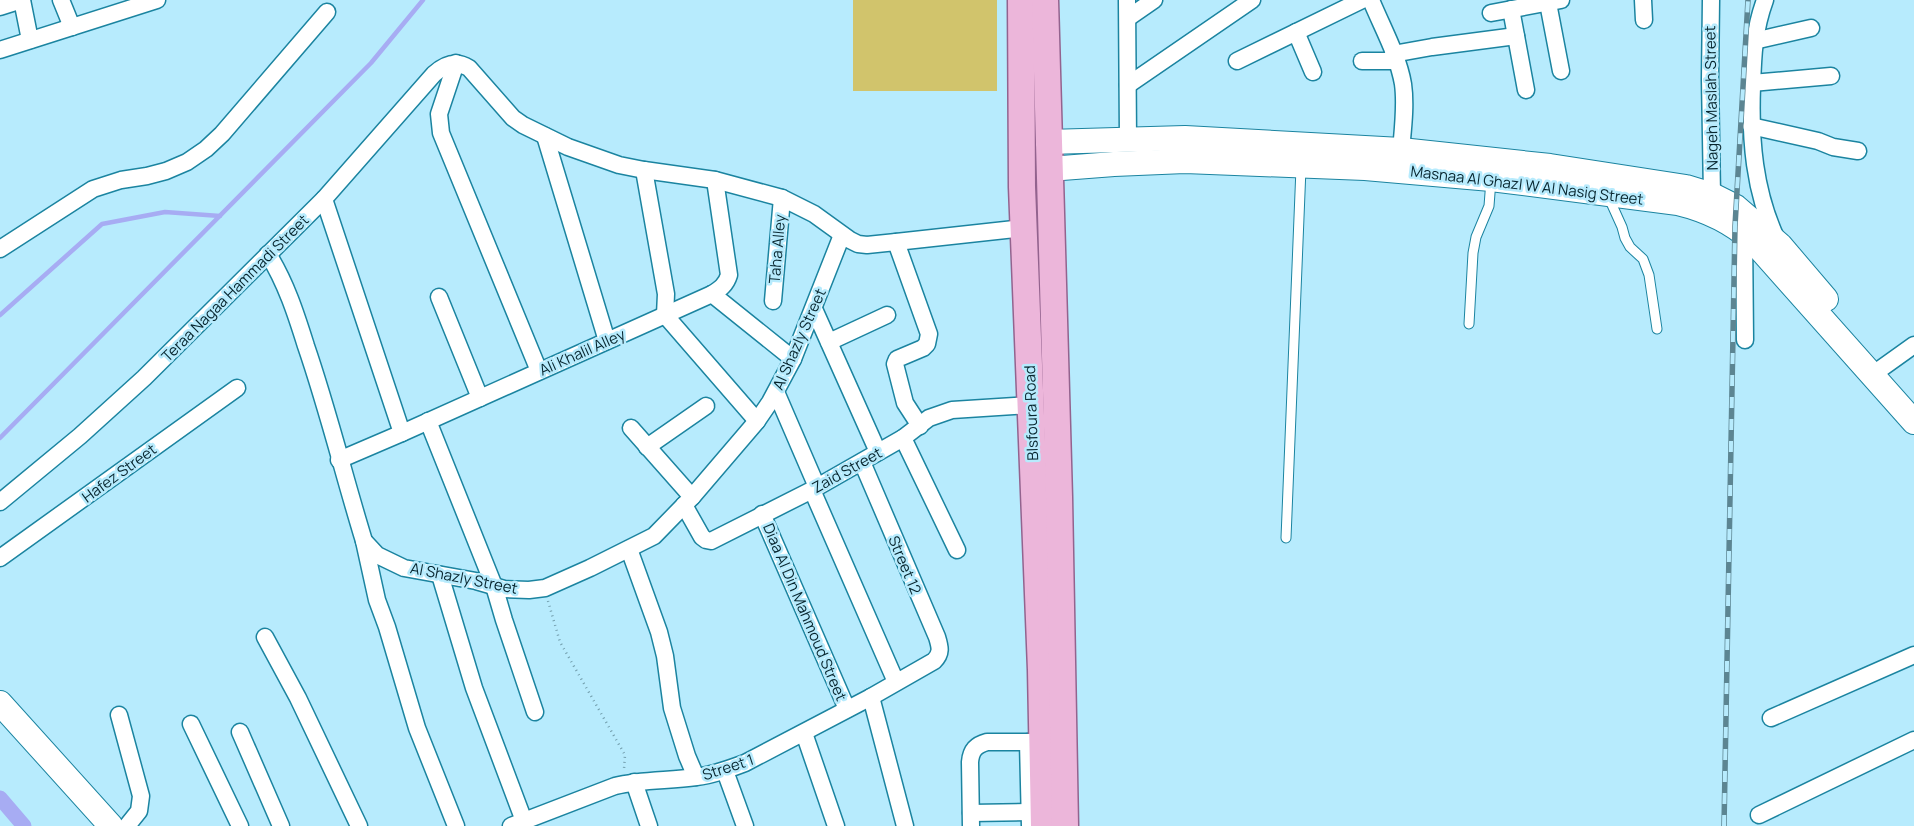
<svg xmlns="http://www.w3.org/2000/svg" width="1914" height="826" viewBox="0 0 1914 826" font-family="Manrope,sans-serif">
<rect width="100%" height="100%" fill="#b7ebfd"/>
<rect fill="#d1c46c" x="853" y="0" width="144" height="91"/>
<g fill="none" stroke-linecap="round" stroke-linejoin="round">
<g stroke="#a7acf3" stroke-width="4.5">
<polyline points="0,315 102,224 165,212 220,216"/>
<polyline points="0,438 371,63 423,0"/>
</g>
<polyline stroke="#a7acf3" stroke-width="15" points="0,798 24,826"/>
<defs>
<g id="lane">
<polyline points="1608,196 1622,227 1625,238 1630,247 1643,259 1649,275 1657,329"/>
<polyline points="1469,324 1473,253 1476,237 1489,206 1491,180"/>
<polyline points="1286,538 1301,168"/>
</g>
<g id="street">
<polyline points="22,0 30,40"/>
<polyline points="61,0 72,27"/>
<polyline points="1127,0 1128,139"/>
<path d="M 1371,0 C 1382,27 1398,55 1403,84 C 1406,105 1403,128 1401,150"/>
<polyline points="1643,0 1644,20"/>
<polyline points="1711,0 1710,79 1712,195"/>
<path d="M 1765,0 C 1754,30 1753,55 1752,86 C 1750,140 1754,191 1777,240"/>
<polyline points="1548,3 1561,71"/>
<polyline points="0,7 22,0"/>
<polyline points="1511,9 1526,90"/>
<polyline points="1491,13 1561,0"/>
<polyline points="1128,18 1154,0"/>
<polyline points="1296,32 1313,72"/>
<polyline points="1754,41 1811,28"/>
<polyline points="0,50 157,0"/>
<polyline points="1393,54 1432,47 1516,36"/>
<polyline points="1237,61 1362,0"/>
<polyline points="1362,61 1396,61"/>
<polyline points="456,63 439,114 441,133 539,371"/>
<polyline points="1752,83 1831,76"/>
<polyline points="1128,85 1252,0"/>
<polyline points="1751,126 1818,141 1833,147 1858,151"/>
<polyline points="545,136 607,341"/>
<polyline points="644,170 666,294 665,315 757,421"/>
<polyline points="324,199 402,433"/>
<polyline points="1744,233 1745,340"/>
<polyline points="896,242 929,334 927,344 923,348 897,359 895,364 905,403 920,426"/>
<polyline points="0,249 93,189 121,180 147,176 166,171 187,162 206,149 222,134 327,12"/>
<path d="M 268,254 C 286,283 296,314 306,346 C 328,410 344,476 364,541 L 377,555 L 404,568 L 476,581 L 504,589 L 529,590 L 545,588 L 590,568 L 654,536 L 692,497 L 757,421 L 770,402 L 793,359 L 842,235"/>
<polyline points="712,294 793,359"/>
<polyline points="439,297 480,398"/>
<polyline points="773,301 782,198"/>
<polyline points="814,309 878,452"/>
<polyline points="829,342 887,315"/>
<polyline points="1872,375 1914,345"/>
<polyline points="776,392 817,487"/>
<polyline points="428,421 494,586 504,620 535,712"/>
<polyline points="631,428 692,497"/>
<polyline points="903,438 957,550"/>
<polyline points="647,447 706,406"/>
<path d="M 339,460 L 402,433 L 712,294 C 720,289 726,285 729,275 L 715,180"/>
<polyline points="812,490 896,682"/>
<path d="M 0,502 L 80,436 L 144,378 L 324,199 L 434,74 C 444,65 456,60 469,68 L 513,118 L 523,125 L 568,147 L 619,165 L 644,170 L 715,180 L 782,198 L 814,214 L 850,240 L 858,244 L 867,245 L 896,242 L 1024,228"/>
<polyline points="684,505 702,537 706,540 711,541 812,490 903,438 929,418 952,410 1030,405"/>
<polyline points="762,514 847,709"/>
<polyline points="364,541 377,600 387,627 417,728 456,826"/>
<polyline points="629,549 659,632 665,656 672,708 687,756 696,777"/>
<polyline points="0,558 237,388"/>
<polyline points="440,575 474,688 524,821"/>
<polyline points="265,637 298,698 359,826"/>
<polyline points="871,697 905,826"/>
<polyline points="119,715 141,796 139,811 127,826"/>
<polyline points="1771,718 1914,655"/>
<polyline points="191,724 240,826"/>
<polyline points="240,732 281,826"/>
<polyline points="804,733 836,826"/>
<polyline points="1028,742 1030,826"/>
<polyline points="725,771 745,826"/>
<polyline points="634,782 649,826"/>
<polyline points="971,813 1029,812"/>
<polyline points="1759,815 1914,740"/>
<path d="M 511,826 L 615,786 C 642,779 670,781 696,777 C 713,775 729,769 745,763 L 871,697 L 934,661 C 942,653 940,647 937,637 L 862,462"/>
<path d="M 971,826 L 970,762 C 971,750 976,745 987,742 L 1042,742"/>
</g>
<g id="secondary">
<polyline points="1048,142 1185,138 1401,150 1550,166 1686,187 1712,195 1736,207 1780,245 1826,299"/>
<path d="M 1049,169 L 1114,164 L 1185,161 L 1365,168 L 1491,179 L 1678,203 C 1707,210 1731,221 1753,241 L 1914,422"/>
<polyline points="0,703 111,826"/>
</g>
<g id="primary">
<polyline points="1021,0 1022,187 1041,670 1044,826"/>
<polyline points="1045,0 1059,497 1065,826"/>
</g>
</defs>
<use href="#lane" stroke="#1b84a0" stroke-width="11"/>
<use href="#street" stroke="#1b84a0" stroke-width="19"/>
<use href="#secondary" stroke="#1b84a0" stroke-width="26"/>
<use href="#primary" stroke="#93638e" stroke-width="29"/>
<polyline stroke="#74a0af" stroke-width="2.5" stroke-dasharray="1 4" stroke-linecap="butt" points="548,601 560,642 625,755 624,769"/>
<use href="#lane" stroke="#fff" stroke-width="9"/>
<use href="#street" stroke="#fff" stroke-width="16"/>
<use href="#secondary" stroke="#fff" stroke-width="24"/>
<use href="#primary" stroke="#ecb6da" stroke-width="26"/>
<defs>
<polyline id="rail" points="1724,826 1735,226 1748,0"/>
</defs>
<use href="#rail" stroke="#5c8592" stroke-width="5.5"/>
<use href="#rail" stroke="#b7ebfd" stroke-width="4" stroke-dasharray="11" stroke-linecap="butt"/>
</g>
<g text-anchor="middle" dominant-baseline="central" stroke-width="5" stroke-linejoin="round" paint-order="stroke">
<g font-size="15" fill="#07252e" stroke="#b7ebfd">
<text transform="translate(1711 98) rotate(-91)">Nageh Maslah Street</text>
<text transform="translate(1527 185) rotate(7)">Masnaa Al Ghazl W Al Nasig Street</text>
<text transform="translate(777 249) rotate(-85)">Taha Alley</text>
<text transform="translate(235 288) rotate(-45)">Teraa Nagaa Hammadi Street</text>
<text transform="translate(799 339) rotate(-66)">Al Shazly Street</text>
<text transform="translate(582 352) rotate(-24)">Ali Khalil Alley</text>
<text transform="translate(1031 413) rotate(-92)">Blsfoura Road</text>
<text transform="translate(847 470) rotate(-29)">Zaid Street</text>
<text transform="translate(119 473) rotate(-36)">Hafez Street</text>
<text transform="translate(905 565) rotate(67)">Street 12</text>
<text transform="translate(464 578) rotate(11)">Al Shazly Street</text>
<text transform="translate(805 612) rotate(67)">Diaa Al Din Mahmoud Street</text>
<text transform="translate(728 767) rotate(-18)">Street 1</text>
</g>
</g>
</svg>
